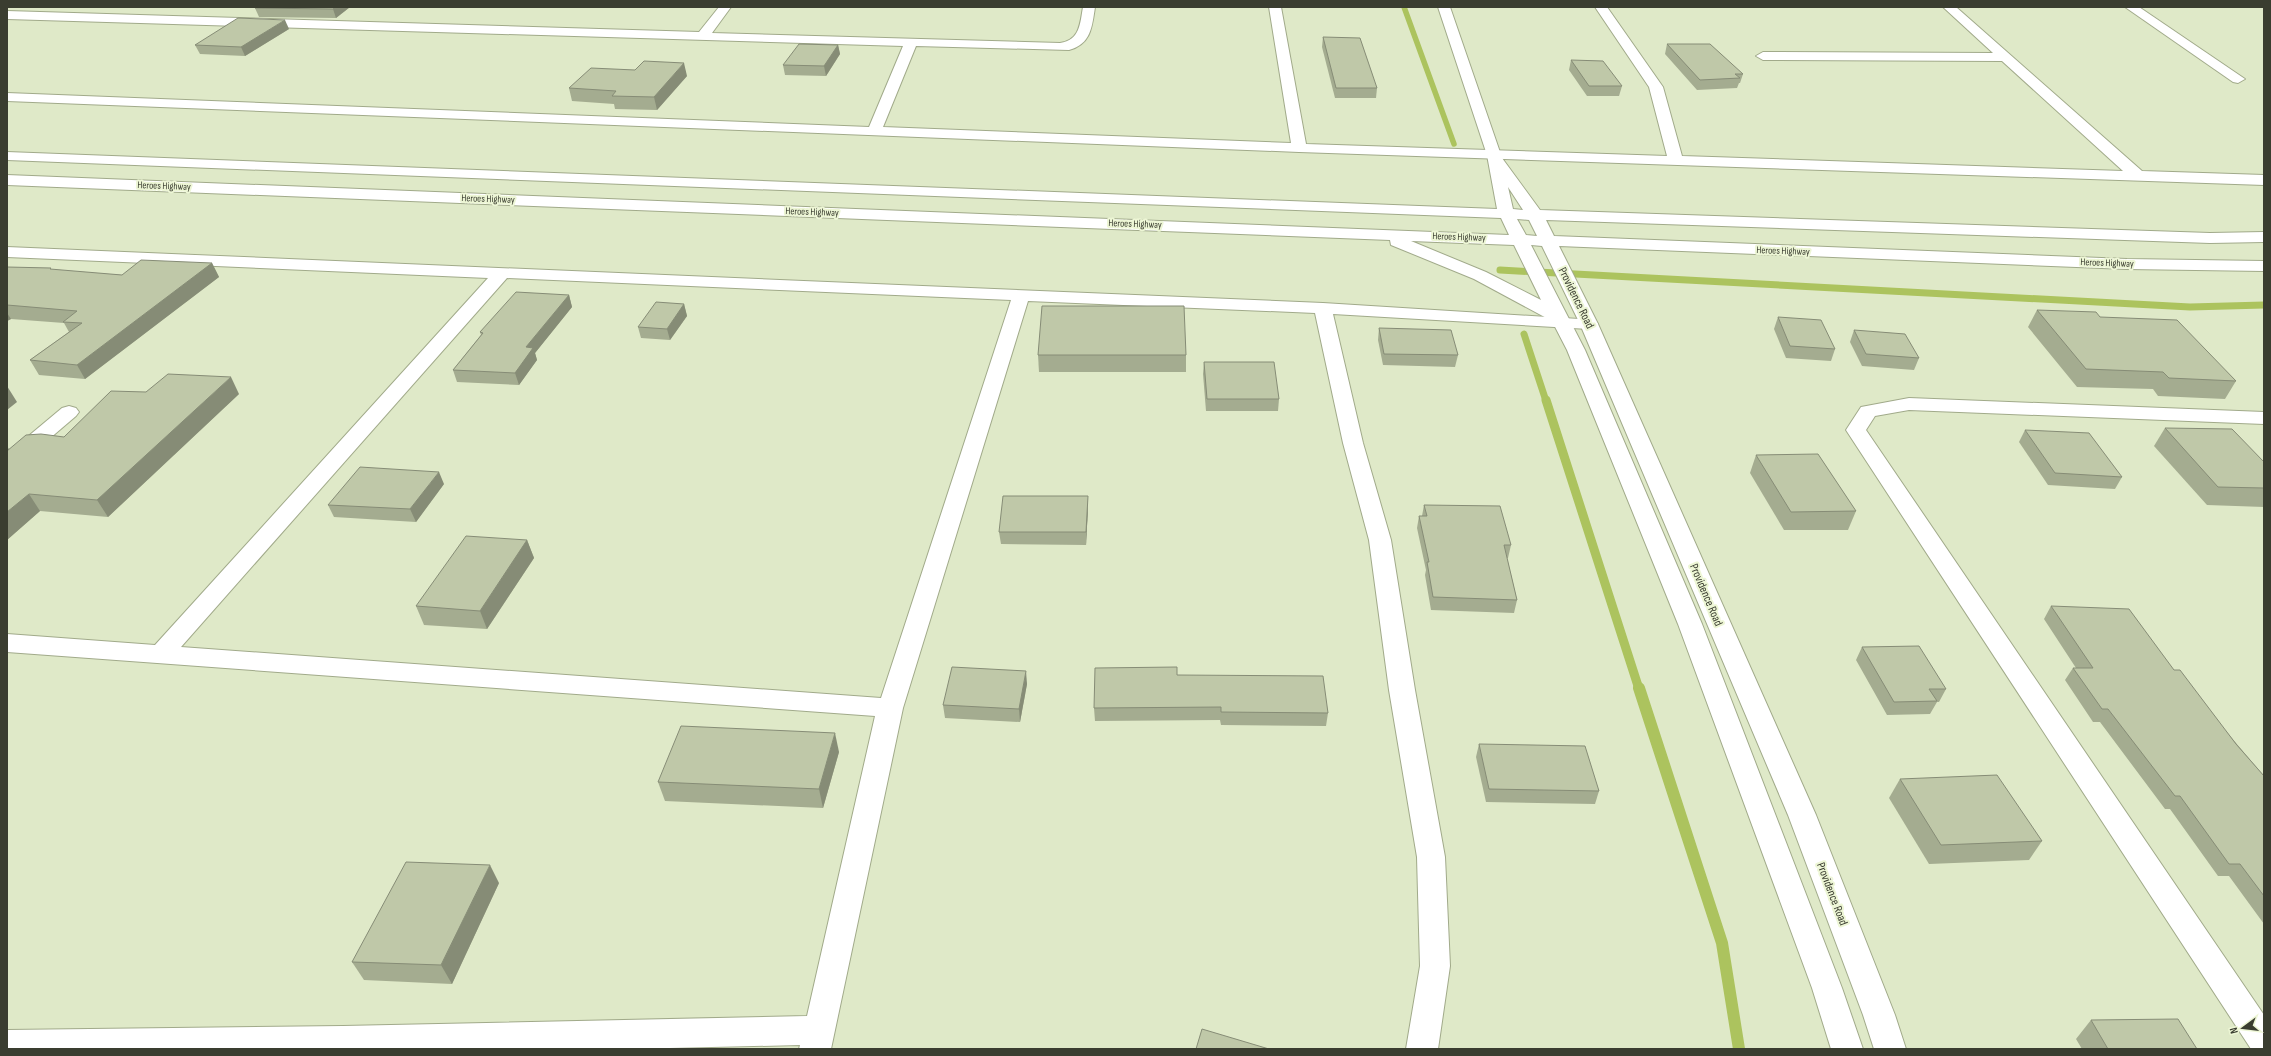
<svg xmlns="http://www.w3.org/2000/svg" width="2271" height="1056" viewBox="0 0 2271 1056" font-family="'Sofia Sans Condensed',sans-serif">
<rect width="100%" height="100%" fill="#dfe9c8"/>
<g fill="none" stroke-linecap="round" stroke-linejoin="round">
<polyline stroke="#acc35e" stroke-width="5.5" points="1404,7 1454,144"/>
<g stroke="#acc35e" stroke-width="7">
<polyline points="1500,270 2190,307 2264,305"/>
<polyline points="1524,334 1546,401"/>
</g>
<polyline stroke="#acc35e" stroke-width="9" points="1546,400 1639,689"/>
<polyline stroke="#acc35e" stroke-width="12" points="1639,688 1722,943 1739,1049"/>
<defs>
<g id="street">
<path d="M 719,7 L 731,7 L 712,33 L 1060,43 C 1080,40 1080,24 1083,7 L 1095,7 C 1092,27 1091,44 1069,50 L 916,46 L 883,127 L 1291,143 L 1269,7 L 1281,7 L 1306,144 L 1667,156 L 1649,87 L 1595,7 L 1607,7 L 1663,87 L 1682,156 L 2123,171 L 2002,61 L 1763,60 L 1756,56 L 1763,52 L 1993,53 L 1943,7 L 1956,7 L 2142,171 L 2264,175 L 2264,185 L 1299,152 L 7,101 L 7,93 L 869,127 L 903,46 L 7,19 L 7,11 L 699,32 Z"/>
<polygon points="2125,7 2139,7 2245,79 2238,83 2233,82"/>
<path d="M 7,247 L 1323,303 L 1595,320 L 1598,324 L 1595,328 L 1589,329 L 1333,314 L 1363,443 L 1391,540 L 1415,690 L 1445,857 L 1450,966 L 1438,1049 L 1406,1049 L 1420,966 L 1417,857 L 1389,690 L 1369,540 L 1343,443 L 1315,313 L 1028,301 L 903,708 L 831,1049 L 799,1049 L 800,1045 L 628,1049 L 7,1049 L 7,1030 L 343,1026 L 807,1016 L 875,716 L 7,652 L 7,634 L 155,645 L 488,278 L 7,257 ZM 507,278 L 1011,300 L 881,698 L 181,647 Z"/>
<polygon points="1909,398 2264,412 2264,424 1909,410 1875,416 1866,430 2264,1015 2264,1049 2251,1049 1846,430 1861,407"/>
<polygon points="69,406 76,408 79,412 76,416 14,469 7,471 7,454 62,408"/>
</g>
<path id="secondary" d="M 1438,7 L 1450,7 L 1502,158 L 1540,210 L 2210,233 L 2264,232 L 2264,242 L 2210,243 L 1546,220 L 1554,236 L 2127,259 L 2264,261 L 2264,271 L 2127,269 L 1559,246 L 1598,324 L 1816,815 L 1895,1015 L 1906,1049 L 1874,1049 L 1863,1015 L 1788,815 L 1580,324 L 1542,246 L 1531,245 L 1585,350 L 1702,624 L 1842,988 L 1863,1049 L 1831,1049 L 1812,988 L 1678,624 L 1567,350 L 1552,321 L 1474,279 L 1391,245 L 1390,240 L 7,185 L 7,175 L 1509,235 L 1501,218 L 7,160 L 7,152 L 1497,209 L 1487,155 ZM 1508,187 L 1523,210 L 1513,209 ZM 1517,219 L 1529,220 L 1537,236 L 1526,235 ZM 1411,241 L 1514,245 L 1541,300 L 1486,272 Z"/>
</defs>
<use href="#street" stroke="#a1aa8a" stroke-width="2"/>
<use href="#secondary" stroke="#a1aa8a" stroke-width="2"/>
<use href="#street" fill="#fff" fill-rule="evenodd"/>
<use href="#secondary" fill="#fff" fill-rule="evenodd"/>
</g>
<g fill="#a4ac90">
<polygon points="257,7 350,7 336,18 259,17 255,8"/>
<polygon points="289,29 245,56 200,54 195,45"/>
<polygon points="1323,37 1377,88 1376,98 1335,98 1322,47"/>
<polygon points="1667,44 1743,74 1740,83 1739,83 1737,88 1697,90 1665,54"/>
<polygon points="838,45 840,54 826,76 785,75 783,65"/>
<polygon points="1571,60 1622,86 1619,96 1587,96 1569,70"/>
<polygon points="687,76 657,110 615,109 614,104 572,101 569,88"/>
<polygon points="212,263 219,277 85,379 39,375 30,360 69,332 64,323 11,319 7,321 7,267 122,275"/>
<polygon points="569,295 572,307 535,353 537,360 519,385 457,382 453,370 481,335 480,332"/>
<polygon points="684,304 687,316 670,340 641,338 638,327"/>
<polygon points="2037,310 2100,317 2236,381 2225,399 2158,396 2153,389 2077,387 2028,327"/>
<polygon points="1778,317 1835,349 1831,361 1786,358 1774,329"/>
<polygon points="1379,328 1458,355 1455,367 1383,365 1378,340"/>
<polygon points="1854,330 1919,358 1914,370 1862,366 1850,342"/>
<polygon points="1038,355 1186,355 1186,372 1039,372"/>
<polygon points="1204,362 1279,399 1278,411 1206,411 1203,374"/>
<polygon points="239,394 108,517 40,511 7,540 7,446 9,449 64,437"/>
<polygon points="2165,428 2264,462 2264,507 2207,505 2154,446"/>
<polygon points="2025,430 2122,477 2115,489 2048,485 2019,442"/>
<polygon points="1756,455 1856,511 1848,530 1784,530 1750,473"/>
<polygon points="444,484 416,522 334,517 328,505"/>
<polygon points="1424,505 1511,545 1508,558 1507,558 1517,600 1514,613 1431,610 1425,575 1426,570 1417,528 1419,516 1422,516"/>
<polygon points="1088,508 1086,545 1001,544 999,532"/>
<polygon points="527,540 534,558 487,629 424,625 416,606"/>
<polygon points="2051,606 2174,670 2264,776 2264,924 2229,876 2218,876 2170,809 2165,809 2100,722 2093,722 2065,680 2073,668 2076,668 2044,619"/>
<polygon points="1862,647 1946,689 1939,702 1937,702 1930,714 1887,715 1856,660"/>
<polygon points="1177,675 1328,713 1326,726 1221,725 1220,720 1095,721 1094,708"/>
<polygon points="1027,684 1020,722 945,718 943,705"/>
<polygon points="1479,744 1599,791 1595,804 1486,802 1476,757"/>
<polygon points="839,752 823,808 665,801 658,782"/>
<polygon points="1900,779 2042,841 2029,860 1929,864 1889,798"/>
<polygon points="499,883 452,984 364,980 352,962"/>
<polygon points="2091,1020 2197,1049 2082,1049 2076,1039"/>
</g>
<g fill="#868c76">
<polygon points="335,7 350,7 336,18 333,9"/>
<polygon points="285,20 289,29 245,56 241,47"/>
<polygon points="838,45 840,54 826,76 824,66"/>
<polygon points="684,63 687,76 657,110 654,97"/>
<polygon points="212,263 219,277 85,379 77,365"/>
<polygon points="569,295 572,307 535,353 537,360 519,385 515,373 526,347"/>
<polygon points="684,304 687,316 670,340 667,329"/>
<polygon points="7,313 11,319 7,321"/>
<polygon points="231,377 239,394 108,517 97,500"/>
<polygon points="7,386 17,402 7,410"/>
<polygon points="439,472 444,484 416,522 410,509"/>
<polygon points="29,494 40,511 7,540 7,512"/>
<polygon points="1088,496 1088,508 1086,545 1086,532"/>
<polygon points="527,540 534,558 487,629 480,611"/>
<polygon points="1026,671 1027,684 1020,722 1019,709"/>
<polygon points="835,733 839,752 823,808 819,789"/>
<polygon points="490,865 499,883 452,984 441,965"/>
</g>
<g fill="#bfc8a8" stroke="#868c76">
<polygon points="257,7 335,7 333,9 255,8"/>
<polygon points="238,18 285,20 241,47 195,45"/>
<polygon points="1323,37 1360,38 1377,88 1336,88"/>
<polygon points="799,44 838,45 824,66 783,65"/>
<polygon points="1667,44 1710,44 1743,74 1735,74 1740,78 1700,80"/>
<polygon points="1571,60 1603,61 1622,86 1589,86"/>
<polygon points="644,61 684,63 654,97 612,96 616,91 569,88 591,68 635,70"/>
<polygon points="141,260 212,263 77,365 30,360 82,323 63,322 77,311 7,305 7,267 51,268 50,269 122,275"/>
<polygon points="516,292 569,295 526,347 533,348 515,373 453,370 483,333 480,332"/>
<polygon points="656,302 684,304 667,329 638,327"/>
<polygon points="1042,306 1184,306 1186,355 1038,355"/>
<polygon points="2037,310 2096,312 2100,317 2177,320 2236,381 2169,378 2163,372 2086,369"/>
<polygon points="1778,317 1821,320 1835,349 1790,346"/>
<polygon points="1379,328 1451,330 1458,355 1384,354"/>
<polygon points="1854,330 1905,334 1919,358 1866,354"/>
<polygon points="1204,362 1274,362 1279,399 1207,399"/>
<polygon points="168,374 231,377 97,500 29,494 7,512 7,451 26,435 41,434 64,437 111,391 146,392"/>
<polygon points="2165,428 2232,429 2264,462 2264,488 2218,487"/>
<polygon points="2025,430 2089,433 2122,477 2055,473"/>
<polygon points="1818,454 1856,511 1791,512 1756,455"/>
<polygon points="360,467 439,472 410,509 328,505"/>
<polygon points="1003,496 1088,496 1086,532 999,532"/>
<polygon points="1424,505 1500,506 1511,545 1504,545 1517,600 1433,597 1427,562 1429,562 1419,516 1427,516"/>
<polygon points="466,536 527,540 480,611 416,606"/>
<polygon points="2051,606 2129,609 2174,670 2180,670 2236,744 2264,776 2264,896 2240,864 2229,864 2180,796 2175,796 2108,709 2102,709 2073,668 2093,668"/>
<polygon points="1919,646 1946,689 1929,689 1937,701 1894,702 1862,647"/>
<polygon points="952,667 1026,671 1019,709 943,705"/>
<polygon points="1177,667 1177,675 1323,676 1328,713 1221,712 1221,707 1094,708 1095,668"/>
<polygon points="681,726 835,733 819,789 658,782"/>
<polygon points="1479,744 1585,746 1599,791 1489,789"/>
<polygon points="1997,775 2042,841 1941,845 1900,779"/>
<polygon points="406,862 490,865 441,965 352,962"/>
<polygon points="2178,1019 2197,1049 2108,1049 2091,1020"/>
<polygon points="1202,1029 1269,1049 1196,1049"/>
</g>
<g text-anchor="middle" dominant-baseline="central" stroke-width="4" stroke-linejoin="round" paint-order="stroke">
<g font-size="10" fill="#3a3d30" stroke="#edf6d5">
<text transform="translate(164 186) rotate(2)">Heroes Highway</text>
<text transform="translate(488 199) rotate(2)">Heroes Highway</text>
<text transform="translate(812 212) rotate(2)">Heroes Highway</text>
<text transform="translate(1135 224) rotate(2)">Heroes Highway</text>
<text transform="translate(1459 237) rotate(2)">Heroes Highway</text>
<text transform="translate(1783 251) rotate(2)">Heroes Highway</text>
<text transform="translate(2107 263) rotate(2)">Heroes Highway</text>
</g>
<g font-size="12" fill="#3a3d30" stroke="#edf6d5">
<text transform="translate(1576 298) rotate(64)">Providence Road</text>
<text transform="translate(1706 595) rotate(67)">Providence Road</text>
<text transform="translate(1832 894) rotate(69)">Providence Road</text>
</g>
</g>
<rect width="2271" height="1056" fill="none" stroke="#3a3d30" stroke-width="16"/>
<g transform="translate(2243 1028) rotate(255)" stroke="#edf6d5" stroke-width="3" paint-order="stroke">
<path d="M0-3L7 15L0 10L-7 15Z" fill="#3a3d30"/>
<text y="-6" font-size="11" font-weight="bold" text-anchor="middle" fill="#3a3d30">N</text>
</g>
</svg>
